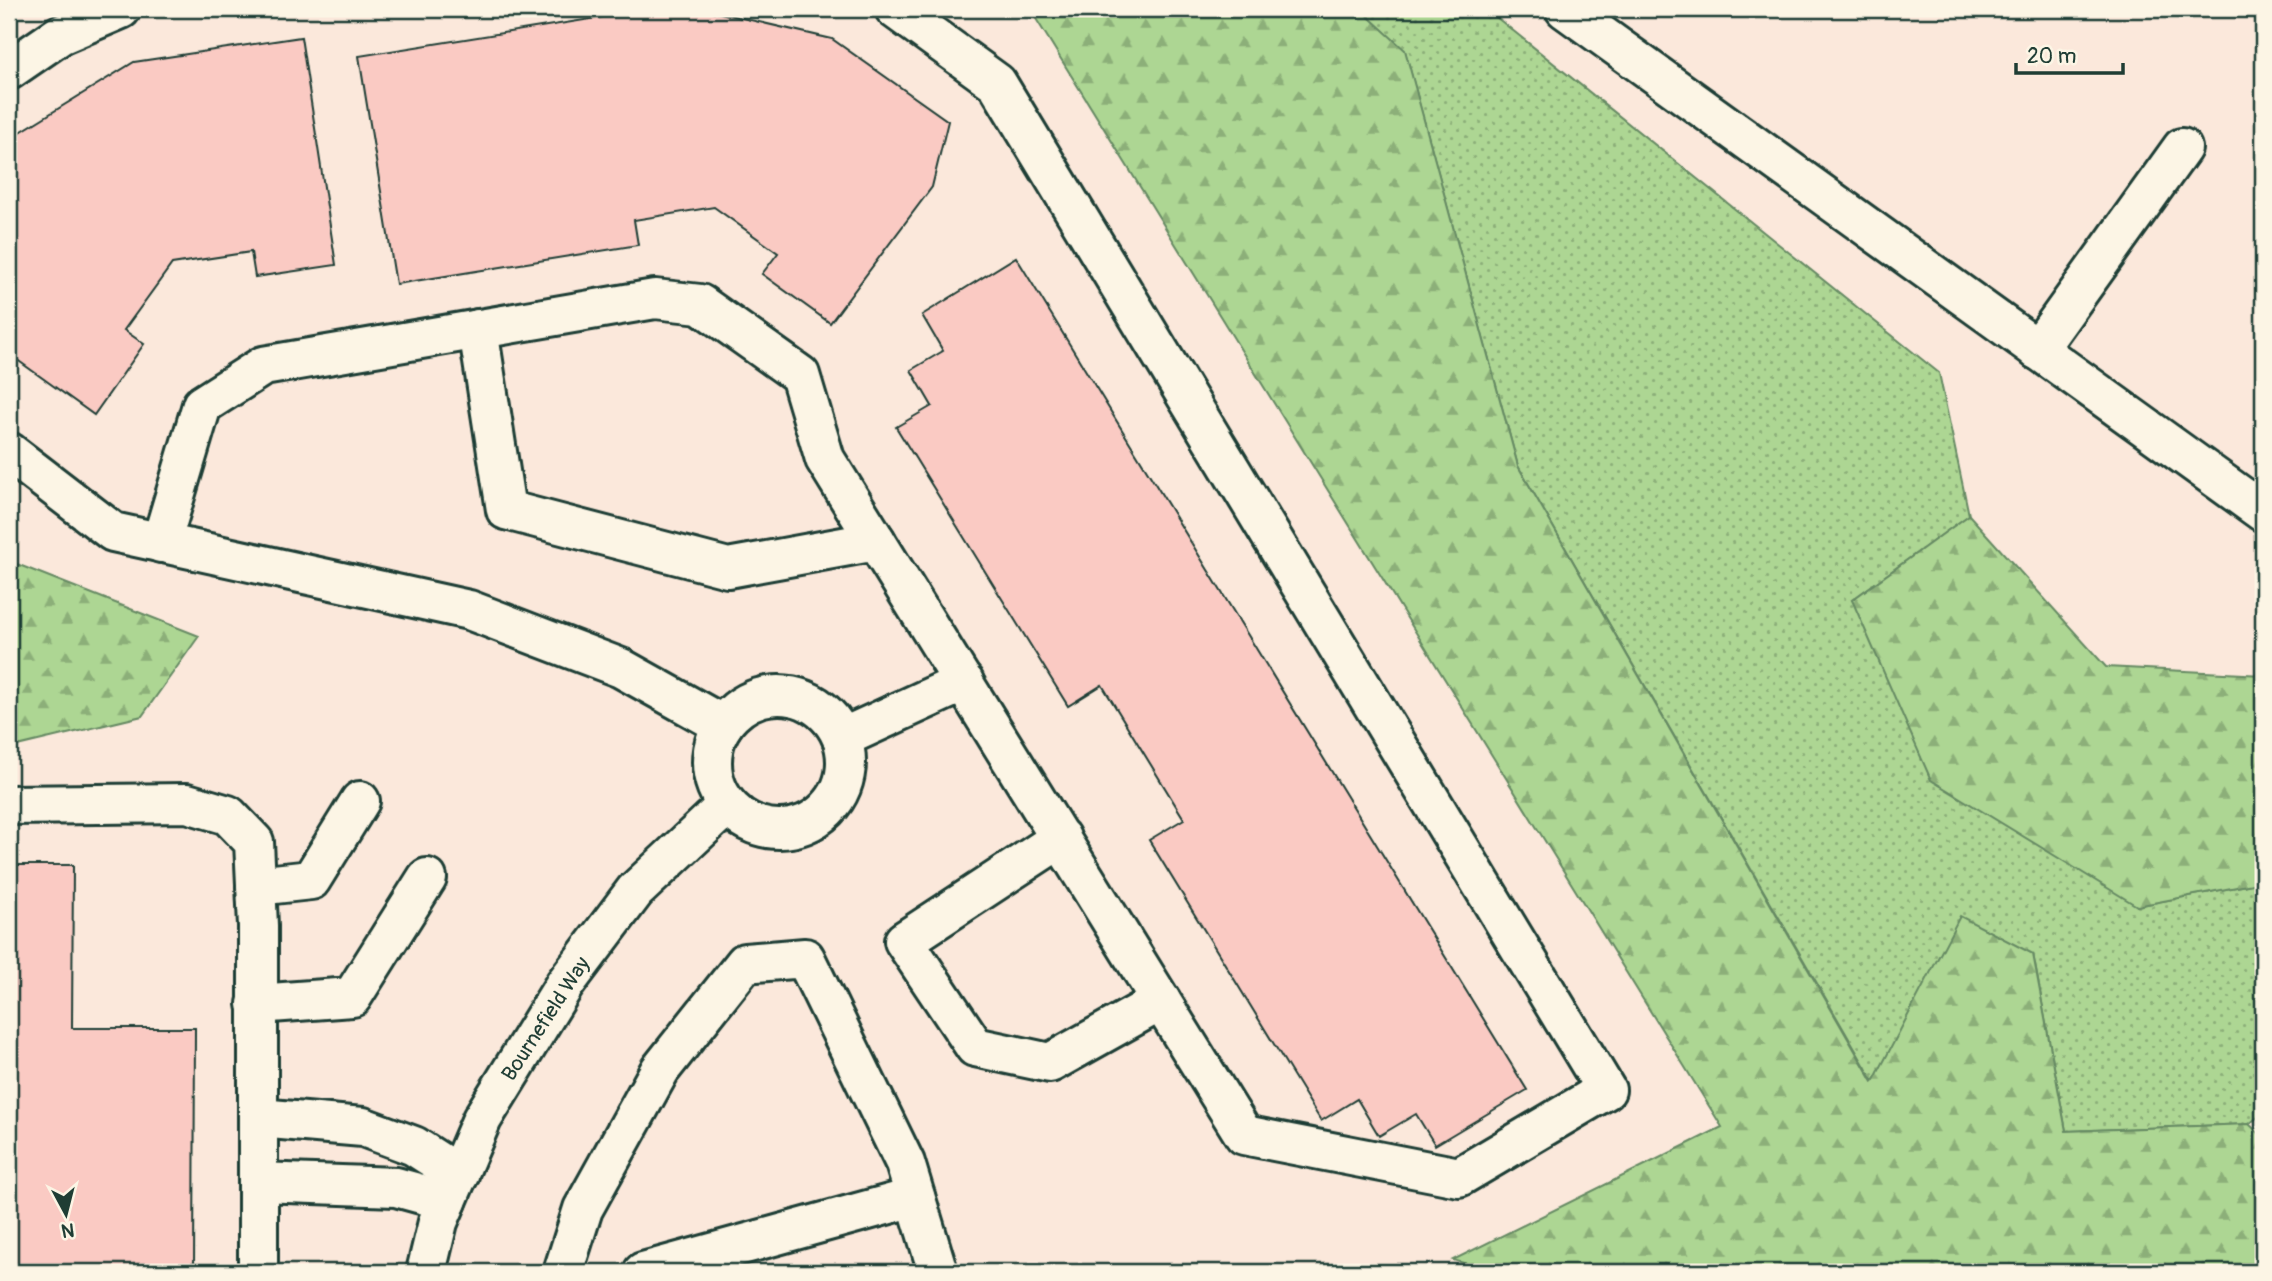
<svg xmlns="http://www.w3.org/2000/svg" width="2272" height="1281" viewBox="0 0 2272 1281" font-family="Pangolin,sans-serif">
<defs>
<pattern id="grass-dots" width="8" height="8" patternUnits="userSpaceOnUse" patternTransform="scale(1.75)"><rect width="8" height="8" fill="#add693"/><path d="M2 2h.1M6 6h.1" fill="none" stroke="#8caf79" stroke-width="1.8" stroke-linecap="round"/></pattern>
<pattern id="forest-firs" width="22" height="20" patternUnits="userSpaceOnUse" patternTransform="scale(1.75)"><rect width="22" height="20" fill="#add693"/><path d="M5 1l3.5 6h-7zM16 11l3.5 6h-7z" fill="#8caf79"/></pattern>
</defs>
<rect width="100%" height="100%" fill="#fbe8db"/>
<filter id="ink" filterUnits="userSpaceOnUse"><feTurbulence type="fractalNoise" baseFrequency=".0143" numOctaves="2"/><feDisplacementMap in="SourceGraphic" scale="14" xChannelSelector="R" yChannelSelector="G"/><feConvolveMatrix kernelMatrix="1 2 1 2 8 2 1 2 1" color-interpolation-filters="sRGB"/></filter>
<g filter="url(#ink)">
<polygon fill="url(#grass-dots)" stroke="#668a64" stroke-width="2" points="1360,9 1486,9 1939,373 1969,515 1852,600 2137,906 2263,882 2263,1113 2249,1124 2066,1131 2033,954 1874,1082 1518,466 1405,51"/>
<g fill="url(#forest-firs)" stroke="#668a64" stroke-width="2">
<polygon points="1030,9 1360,9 1405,50 1518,466 1873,1082 1960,916 2033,954 2066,1131 2249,1124 2263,1137 2263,1272 1495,1272 1453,1260 1722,1127"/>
<polygon points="1969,515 2106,667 2263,675 2263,882 2137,906 1931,780 1852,600"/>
<polygon points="9,561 199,636 142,716 9,748"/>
</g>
<g fill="#facac3" stroke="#1f3d34" stroke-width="2">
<polygon points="653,9 703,9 832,39 948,121 932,187 830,323 762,274 778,253 714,207 634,220 638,245 396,284 359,56"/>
<polygon points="301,37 336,265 255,277 251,252 172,264 124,330 144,344 94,415 9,354 9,139 134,62"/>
<polygon points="1016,257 1527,1090 1435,1145 1416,1114 1379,1136 1357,1099 1321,1121 1149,840 1184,819 1102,685 1068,706 896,427 932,406 911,370 943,351 922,315"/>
<polygon points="9,865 73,865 72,1028 195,1028 194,1272 9,1272"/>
</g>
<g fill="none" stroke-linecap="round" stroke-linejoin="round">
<defs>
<g id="minor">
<polyline points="1565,9 2263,512"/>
<polyline points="9,70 60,35 121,9"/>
<polyline points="478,329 506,510 728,568 876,541"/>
<polyline points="2037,350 2182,148"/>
<polyline points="9,452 113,532 469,610 621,668 723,725"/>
<polyline points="161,543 202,405 263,366 655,299 700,304 800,375 825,459 1244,1135 1459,1177 1606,1090 997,83 895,9"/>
<circle cx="779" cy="762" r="67"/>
<polyline points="842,738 964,682"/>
<polyline points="9,805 187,803 228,815 254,842 258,926 258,1272"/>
<polyline points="1061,838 904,941 975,1047 1050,1063 1161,1001"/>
<polyline points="256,886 311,880 360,801"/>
<polyline points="257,1004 352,997 427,878"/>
<polyline points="259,1118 363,1127 414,1146 459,1175"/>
<polyline points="259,1182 396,1187 447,1201"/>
<polyline points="426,1272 438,1222 482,1119 565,984 635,891 727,805"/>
<polyline points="563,1272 583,1209 660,1070 745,963 805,958 905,1163 938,1272"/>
<polyline points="643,1272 915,1197"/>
</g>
</defs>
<use href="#minor" stroke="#1f3d34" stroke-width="44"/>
<use href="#minor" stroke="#fcf5e5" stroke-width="38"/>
</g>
</g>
<g text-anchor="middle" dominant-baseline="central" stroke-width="5" stroke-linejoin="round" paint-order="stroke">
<g font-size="21" fill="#1f3d34" stroke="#fcf5e5">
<text transform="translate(546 1019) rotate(-57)">Bournefield Way</text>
</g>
</g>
<rect width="2272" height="1281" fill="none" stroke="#fcf5e5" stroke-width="35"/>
<rect x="18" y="18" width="2237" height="1246" fill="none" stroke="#1f3d34" stroke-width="2.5" filter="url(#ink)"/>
<g transform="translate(66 1214) rotate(173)" stroke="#fcf5e5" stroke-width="5" paint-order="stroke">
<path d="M0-5L12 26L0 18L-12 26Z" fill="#1f3d34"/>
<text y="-10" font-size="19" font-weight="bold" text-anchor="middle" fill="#1f3d34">N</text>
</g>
<path d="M2016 63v10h107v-10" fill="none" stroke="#1f3d34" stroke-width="3.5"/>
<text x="2027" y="63" font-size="21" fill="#1f3d34" stroke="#fcf5e5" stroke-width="5" paint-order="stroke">20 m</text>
</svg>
